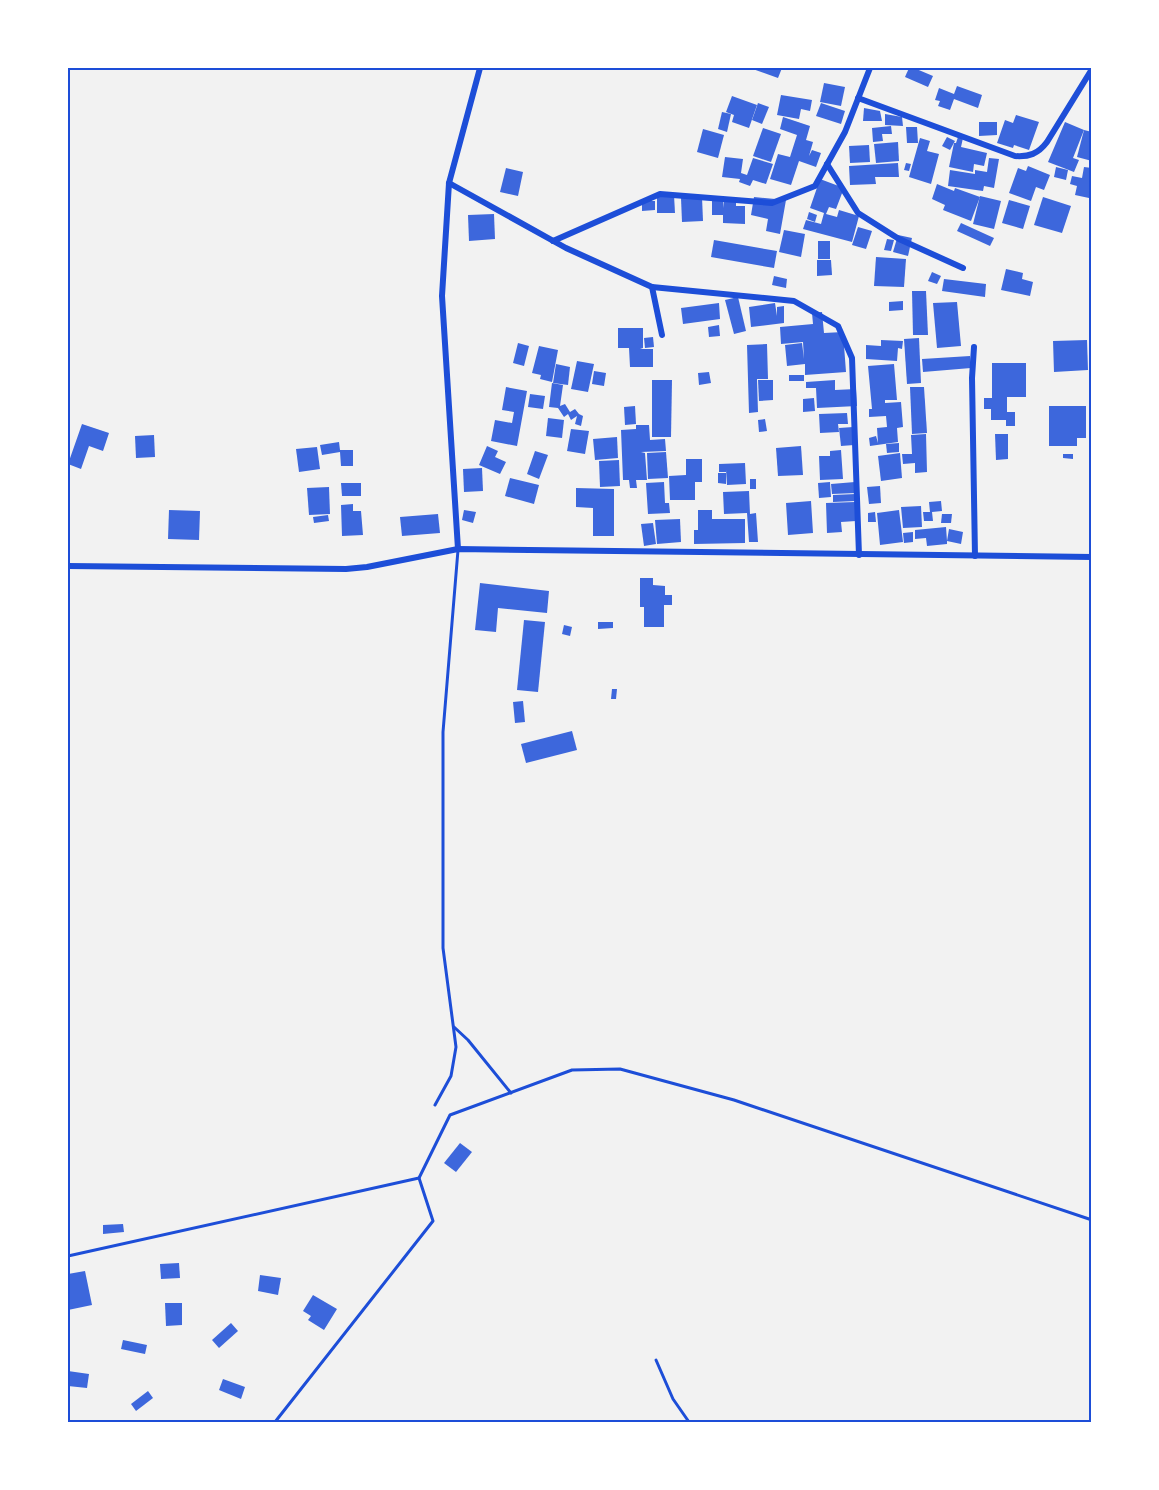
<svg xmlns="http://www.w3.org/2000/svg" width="1159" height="1490" viewBox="0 0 1159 1490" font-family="Inter,sans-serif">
<rect width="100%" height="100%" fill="#f2f2f2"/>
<g fill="#3d67dc">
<polygon points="750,68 782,68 778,78"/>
<polygon points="909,68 914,68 933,76 928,87 905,77"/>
<polygon points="824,83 845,87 841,106 820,102"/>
<polygon points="957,86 982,95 978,108 954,99 950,110 938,106 940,101 935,100 939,88 954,94"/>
<polygon points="781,95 812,100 810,111 801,109 799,119 777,115"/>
<polygon points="732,96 757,105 749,128 732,122 734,115 726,112"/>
<polygon points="758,103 769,107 762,124 752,120"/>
<polygon points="821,103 845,111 841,124 816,116"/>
<polygon points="864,108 880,111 882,121 863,121"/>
<polygon points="722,112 731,114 727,132 718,129"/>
<polygon points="885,114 902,117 903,126 885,125"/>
<polygon points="1016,115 1039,122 1029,150 1014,145 1013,148 997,143 1005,120 1013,123"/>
<polygon points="783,117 810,126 806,140 813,142 809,156 812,150 821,153 816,167 799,161 791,185 770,179 778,154 790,157 797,135 780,129"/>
<polygon points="979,122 997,122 997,135 979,136"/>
<polygon points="1065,122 1084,130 1073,158 1079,160 1074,172 1048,162"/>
<polygon points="891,126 892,134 882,134 883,141 873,142 872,128"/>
<polygon points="906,127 917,127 918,143 907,143"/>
<polygon points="763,128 781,134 771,162 753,156"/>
<polygon points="703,129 724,135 718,158 697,152"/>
<polygon points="1084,130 1092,132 1092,161 1077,157"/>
<polygon points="947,137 955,141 950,150 942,146"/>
<polygon points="958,137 963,138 961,147 987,153 984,166 974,164 973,172 949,167 954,143 956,143"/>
<polygon points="920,138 930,141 927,151 939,154 931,184 909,177"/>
<polygon points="898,142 899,161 876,163 874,144"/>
<polygon points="869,145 870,162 850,163 849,146"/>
<polygon points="725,157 743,159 741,173 747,175 753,158 773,164 766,184 753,180 750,186 739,182 740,179 722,177"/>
<polygon points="989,158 999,159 994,188 984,186 983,191 948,186 950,170 975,174 975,170 987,172"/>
<polygon points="898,163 899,177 875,177 876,184 850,185 849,166"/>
<polygon points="906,163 911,164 909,171 904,170"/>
<polygon points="1028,166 1050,175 1044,190 1036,187 1031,201 1009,193 1018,168 1026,171"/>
<polygon points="1056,167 1068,170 1066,180 1054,177"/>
<polygon points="1084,167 1092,168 1089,198 1075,195 1077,186 1070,184 1072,176 1082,178"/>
<polygon points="506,168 523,172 518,196 500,192"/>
<polygon points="820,179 844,188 836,209 829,207 826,214 837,217 839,210 859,216 852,242 803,229 806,220 821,224 824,213 810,208"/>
<polygon points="937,184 954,191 955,188 980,197 971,221 943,210 945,205 932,199"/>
<polygon points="674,195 675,213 657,213 657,196"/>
<polygon points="980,196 1001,201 994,229 973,224"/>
<polygon points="702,197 703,221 682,222 681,198"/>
<polygon points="724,197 736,198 736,206 745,206 745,224 723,223 723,215 712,215 712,199 723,199 724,208"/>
<polygon points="754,197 786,200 780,234 766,231 768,219 751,215"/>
<polygon points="1043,197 1071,206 1062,233 1034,225"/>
<polygon points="1009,200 1030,206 1023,229 1002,223"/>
<polygon points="642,201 655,201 655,210 642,211"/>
<polygon points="809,212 817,215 815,222 807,219"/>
<polygon points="494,214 495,239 469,241 468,215"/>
<polygon points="961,223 994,238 990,246 957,231"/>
<polygon points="858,227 872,231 866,249 852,245"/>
<polygon points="784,230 805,234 801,257 779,252"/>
<polygon points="898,235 912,238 908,256 893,252"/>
<polygon points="887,239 894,240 891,251 884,250"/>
<polygon points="714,240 777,251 774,268 711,257"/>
<rect x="818" y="241" width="12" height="18"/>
<polygon points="876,257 906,259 904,287 874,286"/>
<polygon points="817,260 831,260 832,275 817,276"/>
<polygon points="1006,269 1023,273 1022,279 1033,282 1030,296 1001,290"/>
<polygon points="932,272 941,276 937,284 928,281"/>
<polygon points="774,276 787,279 786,288 772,285"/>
<polygon points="944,279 986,284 985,297 942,291"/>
<polygon points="912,291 926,291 928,335 913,335"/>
<polygon points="738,297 746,331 734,334 725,300"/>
<polygon points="903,301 903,310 889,311 889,302"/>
<polygon points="957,302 961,346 937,348 933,303"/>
<polygon points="719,303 720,319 683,324 681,308"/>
<polygon points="775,303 777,316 777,307 784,306 784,323 751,327 749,307"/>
<polygon points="822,312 824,333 843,332 846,372 805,375 805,364 787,366 785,345 802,343 804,359 803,342 781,344 780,327 813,324 812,313"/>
<polygon points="719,325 720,336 709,337 708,327"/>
<polygon points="618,328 643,328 643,348 640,349 653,349 653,367 630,367 629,348 618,348"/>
<polygon points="653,337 654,347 645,348 644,338"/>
<polygon points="919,338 921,383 907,384 904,339"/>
<polygon points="881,340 903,341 902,349 898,348 897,361 866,359 866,345 881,346"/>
<polygon points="1087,340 1088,370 1054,372 1053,341"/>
<polygon points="518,343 529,346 524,366 513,363"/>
<polygon points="767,344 768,379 757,379 758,412 749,413 747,345"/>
<polygon points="539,346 558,350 552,382 540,379 541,375 532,373"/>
<polygon points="970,356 971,368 923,372 922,359"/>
<polygon points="577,361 594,364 588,392 571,389"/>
<polygon points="992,363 1026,363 1026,397 1007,397 1007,412 1015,412 1015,426 1006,426 1006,420 991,420 991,409 984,409 984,398 992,398"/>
<polygon points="556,364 570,367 568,385 553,383"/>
<polygon points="894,364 897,400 885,400 885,403 901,402 903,427 897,428 898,442 870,446 869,438 876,436 878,443 877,428 887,427 886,416 869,417 869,409 872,409 868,366"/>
<polygon points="594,371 606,373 604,386 592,384"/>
<polygon points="709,372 711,383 699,385 698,373"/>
<rect x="789" y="375" width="15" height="6"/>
<polygon points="652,380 672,380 671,437 652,437"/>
<polygon points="758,380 773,380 773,400 759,401"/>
<polygon points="835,380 835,390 856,389 857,406 817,408 816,388 806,388 806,382"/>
<polygon points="552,383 563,385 560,406 565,404 570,412 575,409 579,414 583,416 581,426 575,424 577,416 571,420 568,414 564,417 558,408 549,407"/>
<polygon points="506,387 527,391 517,446 491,441 495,420 512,423 514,412 502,410"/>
<polygon points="910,387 924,387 927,433 912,434"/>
<polygon points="530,394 545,396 543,409 528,407"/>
<polygon points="814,398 815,411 803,412 803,399"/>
<polygon points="635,406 636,424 625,425 624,407"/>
<polygon points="1049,406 1086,406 1086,438 1077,438 1077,446 1049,446"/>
<polygon points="847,413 848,424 838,424 839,432 820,433 819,414"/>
<polygon points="548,418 564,420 562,438 546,436"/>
<polygon points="765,419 767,431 759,432 758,420"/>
<polygon points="82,424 109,433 103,451 89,446 81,469 68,464"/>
<polygon points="636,425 649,425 650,440 665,439 666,451 641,452 645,453 647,480 636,480 637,488 630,488 629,480 623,480 621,430 636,429"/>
<polygon points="853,427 854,445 841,446 839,428"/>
<polygon points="571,429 589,431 585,454 567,451"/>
<polygon points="926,434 927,472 915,473 915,463 903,464 902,454 912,454 911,435"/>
<polygon points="995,434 1008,434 1008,459 996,460"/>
<polygon points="154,435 155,457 136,458 135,436"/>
<polygon points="617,437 618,458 595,460 593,439"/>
<polygon points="339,442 340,450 353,450 353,466 341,466 340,452 322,455 320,445"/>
<polygon points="899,443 899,452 887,453 886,444"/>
<polygon points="487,446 498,451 495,457 506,462 500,474 479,465"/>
<polygon points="801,446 803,475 778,476 776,448"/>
<polygon points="317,447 320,469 299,472 296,449"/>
<polygon points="841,450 843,479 820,480 819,456 830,456 830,451"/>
<polygon points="535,451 548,455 539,479 527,474"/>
<polygon points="666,452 668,478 648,479 647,453"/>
<polygon points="900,453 902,478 881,481 878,456"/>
<polygon points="1063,454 1073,454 1073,459 1063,458"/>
<polygon points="686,459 702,459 702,482 695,482 695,500 670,500 669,476 686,475"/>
<polygon points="619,460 620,486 600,487 599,461"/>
<polygon points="745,463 746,484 727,485 726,470 726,472 719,472 719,464"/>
<polygon points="482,468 483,491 464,492 463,469"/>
<polygon points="718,473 726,473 726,484 718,483"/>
<polygon points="510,478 539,485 534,504 505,496"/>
<rect x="750" y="479" width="6" height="10"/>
<polygon points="664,482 665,503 669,503 670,513 648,514 646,483"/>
<polygon points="830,482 831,497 819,498 818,483"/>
<polygon points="855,482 856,493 832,494 831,484"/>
<polygon points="341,483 361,483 361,496 342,496"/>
<polygon points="880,486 881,503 869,504 867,487"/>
<polygon points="329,487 330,514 309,515 307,488"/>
<polygon points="576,488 614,489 614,536 593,536 593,508 576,507"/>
<polygon points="749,491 750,514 756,513 758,542 749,542 747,513 724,514 723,492"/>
<polygon points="856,494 856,501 833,502 833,495"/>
<polygon points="811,501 813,533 788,535 786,503"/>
<polygon points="941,501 942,511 932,512 933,521 924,521 923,512 930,512 929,502"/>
<polygon points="855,502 856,521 841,522 842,532 827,533 826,503"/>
<polygon points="353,504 353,511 361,511 363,535 342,536 341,505"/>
<polygon points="921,506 922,527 903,528 901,507"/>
<polygon points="169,510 200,511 199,540 168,539"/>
<polygon points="464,510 476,512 473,523 462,520"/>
<polygon points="698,510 712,510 712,519 745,519 745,543 694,544 694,530 698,530"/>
<polygon points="899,510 903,542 880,545 877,513"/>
<polygon points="875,512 876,522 868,522 868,513"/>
<polygon points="438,514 440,533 402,536 400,517"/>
<polygon points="942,514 952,514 951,523 941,523"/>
<polygon points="328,515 329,521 314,523 313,517"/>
<polygon points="680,519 681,542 657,544 655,520"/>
<polygon points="653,523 656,544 644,546 641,524"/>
<polygon points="946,527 947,541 949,529 963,532 961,544 947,541 947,544 927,546 926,538 915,539 915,530"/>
<polygon points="913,532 913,542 904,543 903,533"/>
<polygon points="640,578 653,578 653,585 665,586 665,595 672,595 672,605 664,605 664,627 644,627 644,607 640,607"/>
<polygon points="480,583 549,591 547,613 498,608 496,632 475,630"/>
<polygon points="524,620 545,622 538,692 517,690"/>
<polygon points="598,622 613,622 613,628 598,629"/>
<polygon points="564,625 572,627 570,636 562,634"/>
<polygon points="612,689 617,689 616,699 611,699"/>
<polygon points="523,701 525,722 515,723 513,702"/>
<polygon points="572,731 577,750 526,763 521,744"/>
<polygon points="460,1143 472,1152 456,1172 444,1163"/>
<polygon points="123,1224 124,1232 103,1234 103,1225"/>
<polygon points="179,1263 180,1278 161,1279 160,1264"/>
<polygon points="85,1271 92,1305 68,1310 68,1274"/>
<polygon points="260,1275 281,1278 278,1295 258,1291"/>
<polygon points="313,1295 337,1309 324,1330 308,1320 311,1316 303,1311"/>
<polygon points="165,1303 182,1303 182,1325 166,1326"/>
<polygon points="231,1323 238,1331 219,1348 212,1340"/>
<polygon points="123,1340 147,1345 145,1354 121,1349"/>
<polygon points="68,1371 89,1374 87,1388 68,1386"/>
<polygon points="223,1379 245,1387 241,1399 219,1390"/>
<polygon points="148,1391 153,1398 136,1411 131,1404"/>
</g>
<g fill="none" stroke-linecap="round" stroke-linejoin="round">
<g stroke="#1d4ed8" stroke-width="3">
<polyline points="454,1027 468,1040 511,1093"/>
<polyline points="435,1105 451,1076 456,1047 443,948 443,732 458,550"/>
<polyline points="68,1256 419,1178 450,1115 572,1070 620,1069 734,1100 1092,1220"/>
<polyline points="656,1360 673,1399 689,1422"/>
<polyline points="275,1422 433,1221 419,1178"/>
</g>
<g stroke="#1d4ed8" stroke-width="6">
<path d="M 858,98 L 1015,156 C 1029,157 1038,154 1047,142 L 1092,69"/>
<polyline points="827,164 858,213 899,239 963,268"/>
<polyline points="449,183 566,248 652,287 662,335"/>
<polyline points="553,241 660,194 772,203 815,186 845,132 870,68"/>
<polyline points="652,287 794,301 838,326 852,358 859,555"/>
<polyline points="974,347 972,378 975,556"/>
<polyline points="458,549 442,296 449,183 480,68"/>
<polyline points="68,566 346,569 367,567 458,549 1092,557"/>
</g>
</g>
<rect width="1159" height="1490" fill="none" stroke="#ffffff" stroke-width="138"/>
<rect x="69" y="69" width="1021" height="1352" fill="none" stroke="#1d4ed8" stroke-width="2"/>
</svg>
